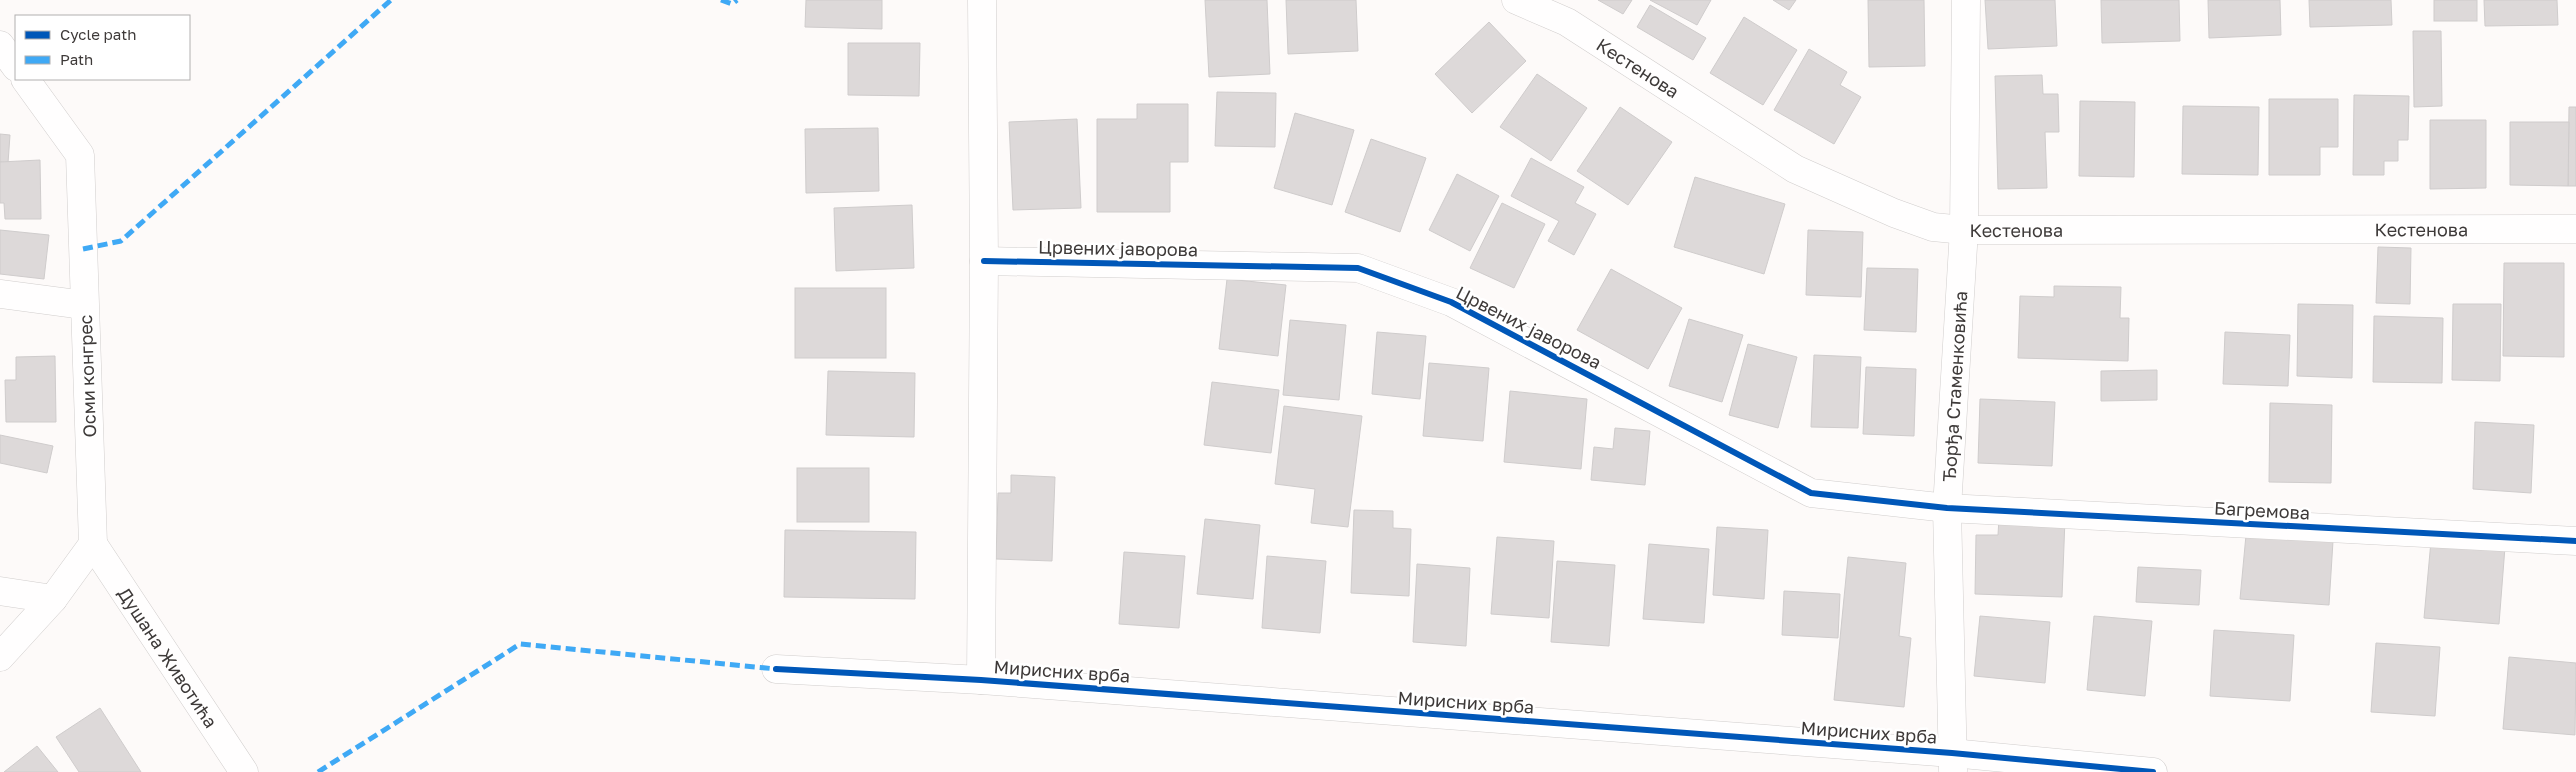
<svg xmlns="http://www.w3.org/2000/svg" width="2576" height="772" viewBox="0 0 2576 772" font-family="'Golos Text',sans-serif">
<rect width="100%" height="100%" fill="#fdfaf9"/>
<g fill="#ddd9d9" stroke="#cfcccc">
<polygon points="806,0 882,0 882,29 805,27"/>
<polygon points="1205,0 1267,0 1270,74 1209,77"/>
<polygon points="1286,0 1356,0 1358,51 1288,54"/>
<polygon points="1598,0 1632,0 1623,14"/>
<polygon points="1650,0 1711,0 1697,25"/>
<polygon points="1773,0 1796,0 1789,10"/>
<polygon points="1868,0 1924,0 1925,66 1869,67"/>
<polygon points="1985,0 2055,0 2057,46 1988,49"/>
<polygon points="2101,0 2179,0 2180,41 2102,43"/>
<polygon points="2208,0 2280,0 2281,35 2209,38"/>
<polygon points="2309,0 2391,0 2392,25 2310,27"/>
<rect x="2434" y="0" width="43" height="21"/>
<polygon points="2484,0 2557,0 2558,25 2485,26"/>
<polygon points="1650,5 1706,38 1693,60 1637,27"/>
<polygon points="1744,17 1797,50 1763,105 1710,73"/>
<polygon points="1489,22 1526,61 1472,113 1435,74"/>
<polygon points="2413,31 2441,31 2442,106 2414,107"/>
<polygon points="848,43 920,43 919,96 848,95"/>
<polygon points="1809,49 1847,72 1840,85 1861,97 1834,144 1774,110"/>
<polygon points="1537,74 1587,108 1551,161 1500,127"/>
<polygon points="2042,75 2043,94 2058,94 2059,132 2045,132 2047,188 1998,189 1995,76"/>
<polygon points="1217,92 1276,93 1275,147 1215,146"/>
<polygon points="2354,95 2409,96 2408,140 2398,140 2398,161 2384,161 2384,175 2353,175"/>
<polygon points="2269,99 2338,99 2338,147 2320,147 2320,175 2269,175"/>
<polygon points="2080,101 2135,102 2134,177 2079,176"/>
<polygon points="1137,104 1188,104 1188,162 1170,162 1170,212 1097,212 1097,119 1137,119"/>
<polygon points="2183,106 2259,107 2258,175 2182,174"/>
<polygon points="1620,107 1672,142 1628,205 1577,171"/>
<polygon points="2569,107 2576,107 2576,186 2568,186"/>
<polygon points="1295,113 1354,130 1332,205 1274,188"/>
<polygon points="1077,119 1081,208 1013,210 1009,122"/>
<polygon points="2430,120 2486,120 2486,188 2430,189"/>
<polygon points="2510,122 2569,122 2568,186 2510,185"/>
<polygon points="878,128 879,191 806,193 805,129"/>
<polygon points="0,134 10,135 8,163 0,162"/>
<polygon points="1371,139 1426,158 1400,232 1345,212"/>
<polygon points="1531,158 1584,187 1575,203 1596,214 1574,255 1548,241 1559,221 1511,196"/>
<polygon points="40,160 41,219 5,219 4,203 0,203 0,162"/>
<polygon points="1457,174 1499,196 1470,251 1429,230"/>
<polygon points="1695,177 1785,204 1764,274 1674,247"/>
<polygon points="1502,203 1545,224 1514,288 1470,268"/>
<polygon points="912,205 914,268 836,271 834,208"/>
<polygon points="0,230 49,235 44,279 0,274"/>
<polygon points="1808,230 1863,232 1861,297 1806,295"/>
<polygon points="2378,247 2411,248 2410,304 2376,303"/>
<polygon points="2504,263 2564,263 2564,357 2503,356"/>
<polygon points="1867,268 1918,269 1916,332 1864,330"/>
<polygon points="1611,269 1682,308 1648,369 1577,330"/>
<polygon points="1227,279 1286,285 1278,356 1219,349"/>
<polygon points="2054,286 2121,287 2120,318 2129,318 2128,361 2018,358 2020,296 2054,297"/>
<rect x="795" y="288" width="91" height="70"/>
<polygon points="2298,304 2353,305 2352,378 2297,376"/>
<polygon points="2453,304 2501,304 2500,381 2452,380"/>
<polygon points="2374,316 2443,318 2442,383 2373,382"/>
<polygon points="1689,319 1743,335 1722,402 1669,386"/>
<polygon points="1290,320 1346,325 1339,400 1283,395"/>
<polygon points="1377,332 1426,336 1420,399 1372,394"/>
<polygon points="2225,332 2290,335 2288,386 2223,384"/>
<polygon points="1748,344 1797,357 1778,428 1729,415"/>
<polygon points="1814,355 1861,357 1858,428 1811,427"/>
<polygon points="55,356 56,422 6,422 5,380 16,380 16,357"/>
<polygon points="1429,363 1489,368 1483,441 1423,436"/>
<polygon points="1866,367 1916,369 1914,436 1863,434"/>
<polygon points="2157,370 2157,400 2101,401 2101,371"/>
<polygon points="828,371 915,373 914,437 826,435"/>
<polygon points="1212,382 1279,390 1271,453 1204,445"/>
<polygon points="1510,391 1587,399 1581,469 1504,462"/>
<polygon points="1980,399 2055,402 2052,466 1978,463"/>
<polygon points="2270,403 2332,405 2331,483 2269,482"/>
<polygon points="1284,406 1362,416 1348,527 1311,523 1315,489 1275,484"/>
<polygon points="2475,422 2534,425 2531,493 2473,489"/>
<polygon points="1615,428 1650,431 1645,485 1591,480 1594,447 1613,449"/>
<polygon points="0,435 53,446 47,473 0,463"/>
<rect x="797" y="468" width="72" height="54"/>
<polygon points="1011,475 1055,477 1052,561 996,559 998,493 1011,493"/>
<polygon points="1354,510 1393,511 1393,528 1411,529 1409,596 1351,593"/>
<polygon points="1999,518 2065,519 2062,597 1975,594 1976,535 1998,535"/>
<polygon points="1205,519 1260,525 1253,599 1197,594"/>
<polygon points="1717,527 1768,530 1764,599 1713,595"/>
<polygon points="785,530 916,532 915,599 784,597"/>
<polygon points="2246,535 2333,541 2329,605 2240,599"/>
<polygon points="1497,537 1554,541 1549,618 1491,614"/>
<polygon points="2431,541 2505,547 2499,624 2424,618"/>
<polygon points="1649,544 1709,549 1704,623 1643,619"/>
<polygon points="1124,552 1185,556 1179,628 1119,624"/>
<polygon points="1267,556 1326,561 1320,633 1262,628"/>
<polygon points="1848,557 1906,563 1899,636 1911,638 1904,707 1834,700"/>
<polygon points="1557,561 1615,565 1609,646 1551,642"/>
<polygon points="1417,564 1470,568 1466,646 1413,642"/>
<polygon points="2138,567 2201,570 2199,605 2136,602"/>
<polygon points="1784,591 1840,594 1838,638 1782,635"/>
<polygon points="1980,616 2050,622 2045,683 1974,676"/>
<polygon points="2094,616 2152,621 2145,696 2087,690"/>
<polygon points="2214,630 2294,635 2290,701 2210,696"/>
<polygon points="2376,643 2440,647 2435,716 2371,712"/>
<polygon points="2509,657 2576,663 2575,735 2503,729"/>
<polygon points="100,708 141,772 79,772 56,737"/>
<polygon points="37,746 58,772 4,772"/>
</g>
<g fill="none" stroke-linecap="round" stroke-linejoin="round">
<defs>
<g id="street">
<path id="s1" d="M 1516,0 L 1567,22 L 1795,169 L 1894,213 L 1933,227 L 1964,230 L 2576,229"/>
<polyline points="0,45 16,67"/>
<polyline points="984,261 1358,268 1451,302 1811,493 1947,508 2576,541"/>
<polyline points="0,294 84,305"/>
<path id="s2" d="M 93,544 L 244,772"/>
<polyline points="0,591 53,599"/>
<polyline points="0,657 53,599 93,544 80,155 25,79"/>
<polyline points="776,669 981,680 1952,753 2153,772"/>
<polyline points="981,680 984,261 982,0"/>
<path id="s3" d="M 1953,770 L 1947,508 L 1964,230 L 1966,0"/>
</g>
</defs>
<use href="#street" stroke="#d1cecd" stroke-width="29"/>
<use href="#street" stroke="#fffefe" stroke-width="28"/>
<g stroke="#3fa9f5" stroke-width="5" stroke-dasharray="10 5" stroke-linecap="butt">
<polyline points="721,0 732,4 737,0"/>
<polyline points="83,249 121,241 391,0"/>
<polyline points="318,772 520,644 776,669"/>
</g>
<defs>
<g id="cycleway">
<polyline points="984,261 1358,268 1451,302 1811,493 1947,508 2576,541"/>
<polyline points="776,669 981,680 1952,753 2153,772"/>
</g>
</defs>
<use href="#cycleway" stroke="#fff" stroke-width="9"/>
<use href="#cycleway" stroke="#0057b8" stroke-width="6"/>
</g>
<g text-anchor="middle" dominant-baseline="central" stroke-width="5" stroke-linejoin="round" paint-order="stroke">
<g font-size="18" fill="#3e3a39" stroke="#fff">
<text stroke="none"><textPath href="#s1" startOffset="140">Кестенова</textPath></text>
<text stroke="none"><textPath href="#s1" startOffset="965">Кестенова</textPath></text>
<text stroke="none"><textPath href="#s1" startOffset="560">Кестенова</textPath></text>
<text transform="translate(1118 248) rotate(1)">Црвених јаворова</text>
<text transform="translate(1529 327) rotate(27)">Црвених јаворова</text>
<text transform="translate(87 376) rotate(-92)">Осми конгрес</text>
<text stroke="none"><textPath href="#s3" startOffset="384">Ђорђа Стаменковића</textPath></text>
<text transform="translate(2262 510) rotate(3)">Багремова</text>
<text stroke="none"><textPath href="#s2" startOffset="136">Душана Животића</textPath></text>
<text transform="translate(1062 671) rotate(4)">Мирисних врба</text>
<text transform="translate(1466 702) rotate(4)">Мирисних врба</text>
<text transform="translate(1869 732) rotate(4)">Мирисних врба</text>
</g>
</g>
<rect x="15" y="15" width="175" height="65" fill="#ffffff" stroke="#b2b0b0"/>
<rect x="25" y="31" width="25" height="8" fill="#0057b8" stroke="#b2b0b0"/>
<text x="60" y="40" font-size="15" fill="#3e3a39">Cycle path</text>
<rect x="25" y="56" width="25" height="8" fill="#3fa9f5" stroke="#b2b0b0"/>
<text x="60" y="65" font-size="15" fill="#3e3a39">Path</text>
</svg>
